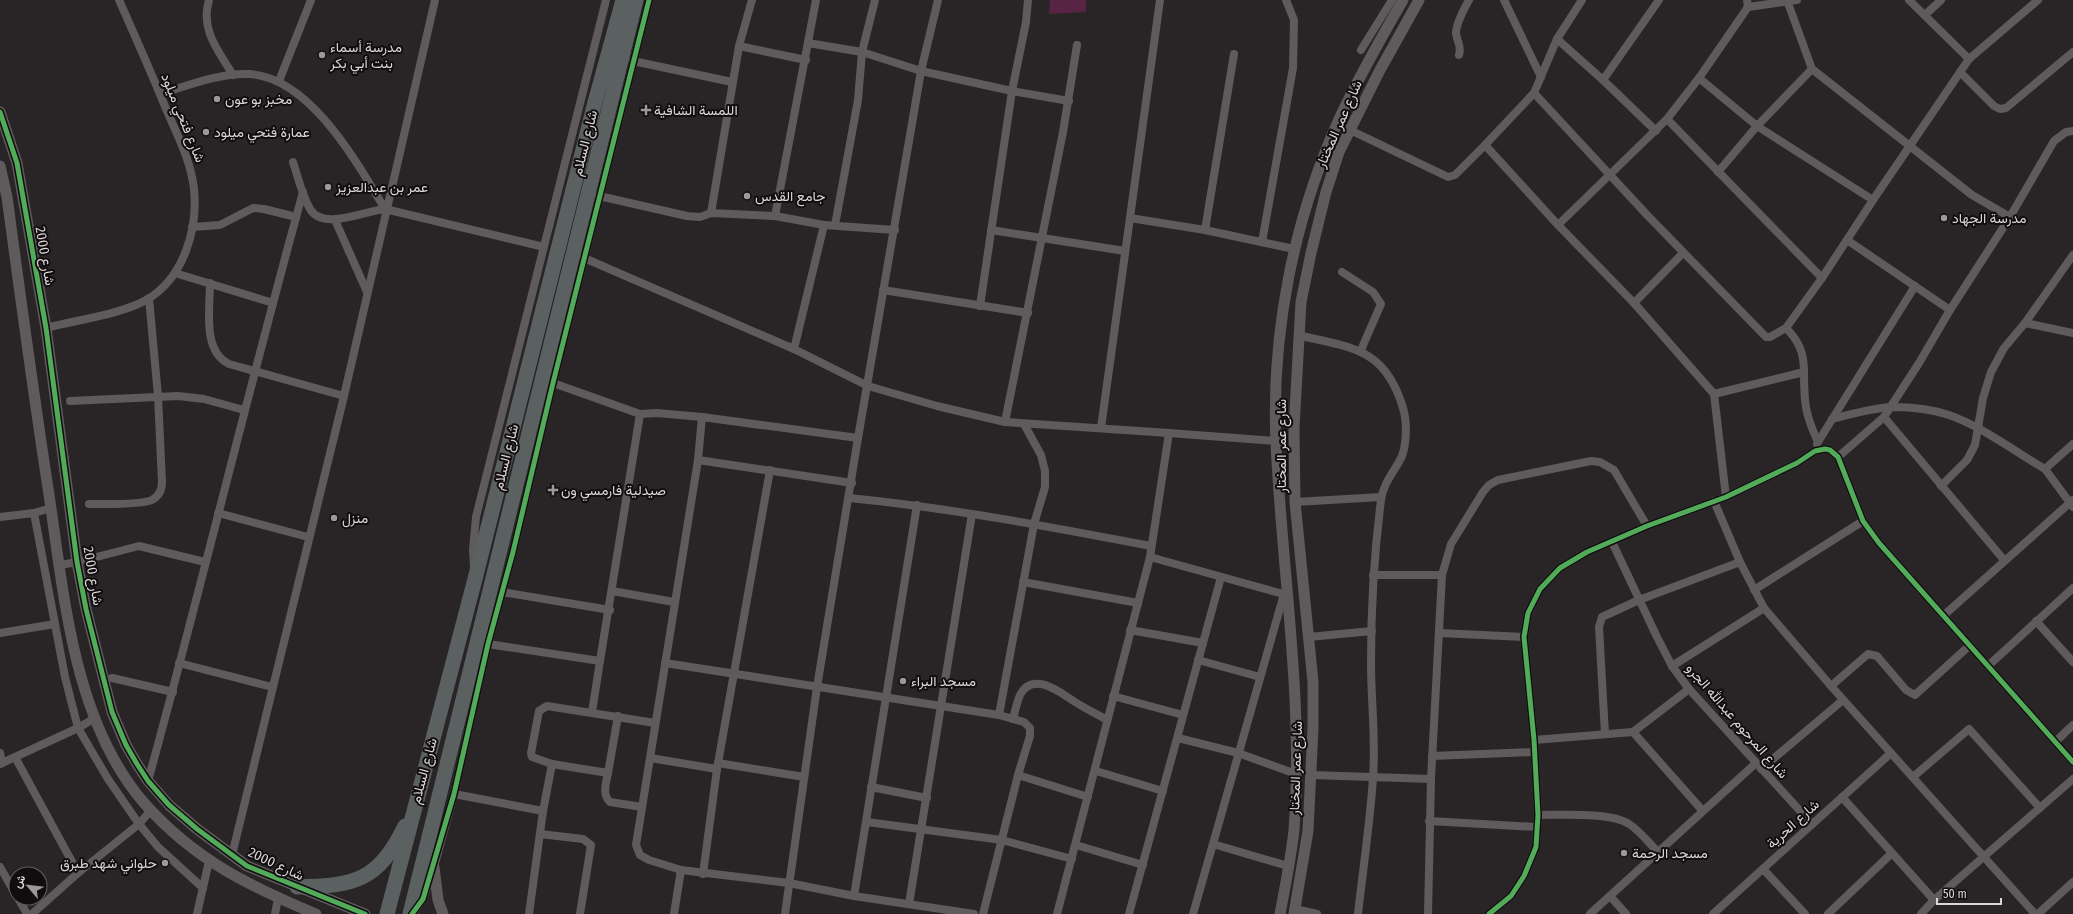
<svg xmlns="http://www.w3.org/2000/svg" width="2073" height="914" viewBox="0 0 2073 914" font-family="'Fira Sans Condensed',Vazirmatn,sans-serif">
<rect width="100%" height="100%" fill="#292527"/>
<polygon fill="#572444" points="1050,0 1086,0 1086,12 1049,14"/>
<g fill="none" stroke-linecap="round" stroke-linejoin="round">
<g stroke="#5f5b5d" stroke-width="8">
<path d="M 209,0 C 200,30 218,50 233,75"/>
<polyline points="1504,0 1541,77"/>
<polyline points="1582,0 1557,39 1534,93 1485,145 1558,225 1634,303 1714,394 1726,497"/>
<polyline points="1747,0 1748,7 1797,0"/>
<polyline points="1788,3 1812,69 1972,195 2010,217"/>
<polyline points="1925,15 1941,0"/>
<polyline points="1557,39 1603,80 1659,0"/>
<polyline points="808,43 862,52 921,71 1012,91 1069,101"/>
<polyline points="739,46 806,60"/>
<polyline points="1361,50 1392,0"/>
<path d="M 1459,55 C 1462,46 1457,42 1456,33 C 1456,23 1464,9 1469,0"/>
<polyline points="1969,59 2038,0"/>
<polyline points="633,61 732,82"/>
<polyline points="1960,72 1994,106 2000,109 2006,108 2073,52"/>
<polyline points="1699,78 1757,126 1873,200"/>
<polyline points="1603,80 1656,131"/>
<polyline points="279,81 311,0"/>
<polyline points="1534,93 1648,216 1766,337 1770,337 1786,328 1822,278 1873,200 1969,59 1909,0"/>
<path d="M 160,94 C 189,85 219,73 249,74 C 310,77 357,163 385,209"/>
<polyline points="1667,119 1822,278"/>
<polyline points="1350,130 1448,177 1455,175 1485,145"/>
<path d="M 293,162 C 298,177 302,195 310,209 C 323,231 364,211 385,209 L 544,247"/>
<polyline points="1718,172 1757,126 1812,69"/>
<polyline points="599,196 687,216 700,217 711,213 775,216 824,225 895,230"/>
<polyline points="711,213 739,46 752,0"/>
<polyline points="775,216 816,0"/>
<polyline points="1130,218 1205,230 1294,249"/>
<polyline points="335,220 367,292"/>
<polyline points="835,225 858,100 862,52 875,0"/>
<polyline points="1558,225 1667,119 1699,78 1748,7"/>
<polyline points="192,227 220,225 253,208 264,209 296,217"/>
<polyline points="991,230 1125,251"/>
<polyline points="1205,230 1234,54"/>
<polyline points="1262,242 1293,68 1294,20 1286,0"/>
<polyline points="584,258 794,349 868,386 937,406 1005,422 1169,433 1150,557"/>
<polyline points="1342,272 1373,292 1381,304 1361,350"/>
<polyline points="175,273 273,303"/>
<path d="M 210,283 C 210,309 202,351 229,364 L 344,396"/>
<polyline points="883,290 1028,313"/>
<polyline points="1634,303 1683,253"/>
<polyline points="980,306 1012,91 1026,22 1028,0"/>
<polyline points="1950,310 2010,217 2054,141 2066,132 2073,131"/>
<polyline points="2025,323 2073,333"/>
<path d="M 46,328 C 76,320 123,314 148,299 C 184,277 198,229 194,189 C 191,161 177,134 166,109 C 151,72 135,36 119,0"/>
<path d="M 1298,335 C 1351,348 1385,347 1403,408 C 1407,421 1407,442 1402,456 C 1395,471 1383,483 1381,500 C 1374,554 1371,609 1371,663 C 1371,701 1376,740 1373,778 C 1370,823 1363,869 1358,914"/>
<polyline points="794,349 824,225"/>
<path d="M 1804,372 C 1804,403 1805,414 1818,442 L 1817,444"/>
<polyline points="553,383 640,414 657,413 702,417 858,438"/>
<path d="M 1714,394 L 1804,372 C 1804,353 1799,341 1786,328"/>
<polyline points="70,401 178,396 204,399 244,410"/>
<polyline points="702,417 698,460 636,845 640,855 649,860 681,870 789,883 854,896 974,914"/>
<polyline points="1884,417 2004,560"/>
<path d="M 1832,419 C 1851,414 1872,408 1892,407 C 1911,407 1931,409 1949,415 C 1983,427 2014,451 2045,469"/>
<polyline points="1005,422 1063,132 1077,45"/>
<polyline points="1101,428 1160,0"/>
<polyline points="1169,433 1276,441"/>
<polyline points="1818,442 1915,286"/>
<polyline points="1838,457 1884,417 1919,363 1950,310 1847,240"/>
<polyline points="698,460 852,483"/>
<polyline points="1941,486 1967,460 1975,445 1983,398 1991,372 2004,348 2025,323 2073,255"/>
<path d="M 849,498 C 951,508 1051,527 1151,546"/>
<polyline points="1714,501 1740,562 1764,608 1831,686 2035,914"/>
<polyline points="1295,502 1381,497"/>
<path d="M 89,504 C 102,504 142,505 152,500 C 159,496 162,489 162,482 L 158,396 L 149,298"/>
<polyline points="2073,507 2045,469 2073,444"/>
<polyline points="34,513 65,677 78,728 108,779 139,824 158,847 203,888"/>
<polyline points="218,513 308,537"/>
<polyline points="0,517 34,513 51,508"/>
<polyline points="1612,542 1657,637 1672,666 1689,689 1812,824"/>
<polyline points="60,565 77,562 139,546 205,562"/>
<polyline points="474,567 473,549 476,517 606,0"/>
<polyline points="1373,575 1442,575 1431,779 1428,914"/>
<polyline points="1442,575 1451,544 1483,492 1489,485 1498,480 1591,461 1600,462 1614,470 1647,526"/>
<polyline points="1023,582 1138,603"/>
<polyline points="1754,590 1863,521"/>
<polyline points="612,591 674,602"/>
<polyline points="502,592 610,610"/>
<polyline points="1943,616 2073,500"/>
<polyline points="2036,621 2073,662"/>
<polyline points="1130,630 1203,643"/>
<polyline points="0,633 55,624"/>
<polyline points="1440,633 1524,637"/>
<polyline points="1309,637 1372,631"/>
<polyline points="488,644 600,661 640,414"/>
<polyline points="1198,660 1260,677"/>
<polyline points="179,663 272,687"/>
<polyline points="665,663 999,715 1024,722 1030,728 1030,736 1018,775 983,914"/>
<polyline points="1672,666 1764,608"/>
<polyline points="1988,666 2073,588"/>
<polyline points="112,678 173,692"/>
<polyline points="1831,686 1868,654 1877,656 1906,690 1915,695 1969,646"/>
<polyline points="1113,696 1183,715"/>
<polyline points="592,712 600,661"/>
<polyline points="999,715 1034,524 1045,487 1045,471 1041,455 1024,424"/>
<path d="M 1013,719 C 1015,711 1017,702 1020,695 C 1033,670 1061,693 1075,702 C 1086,709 1097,714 1107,720"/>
<polyline points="1633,732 1702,810"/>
<polyline points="1605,734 1599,627 1602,617 1639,600 1740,562"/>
<polyline points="1178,738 1238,753 1296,774"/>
<polyline points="1534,740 1633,732 1689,689"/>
<polyline points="2055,742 2073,725"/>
<polyline points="0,753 2,763"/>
<polyline points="1432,756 1534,752"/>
<polyline points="15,757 78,873"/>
<polyline points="650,758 717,769"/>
<polyline points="718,763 804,777"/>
<polyline points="0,764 78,728 95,718"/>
<polyline points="552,764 532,757 531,753 539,711 547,706 655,723"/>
<polyline points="1761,769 1843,700"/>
<polyline points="1096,771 1163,791"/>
<path d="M 608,773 C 606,783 602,795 610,802 L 642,807"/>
<polyline points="1018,775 1088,797"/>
<polyline points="1312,775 1431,779"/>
<polyline points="1913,777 1969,729 2040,808"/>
<path d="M 148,781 C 202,585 249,387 303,192"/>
<polyline points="871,787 927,798"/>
<polyline points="454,794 543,811 529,914"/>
<polyline points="1842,797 1892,853"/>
<polyline points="543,811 552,764 608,773 618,716"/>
<path d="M 1538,815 C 1560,815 1612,812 1629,824 C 1640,831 1649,843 1658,852"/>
<polyline points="1429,821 1537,827"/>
<polyline points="867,822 1002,840 1072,859"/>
<polyline points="540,834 583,839 591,845 580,914"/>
<polyline points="1213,844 1288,866"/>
<polyline points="1076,845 1143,865"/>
<polyline points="232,855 344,396 435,0"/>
<polyline points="0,867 16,895"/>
<polyline points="1763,869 1805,914"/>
<polyline points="703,874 717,769 770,470"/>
<polyline points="854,896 917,505"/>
<polyline points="1610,896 1626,914"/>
<polyline points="18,898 27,914"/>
<polyline points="909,904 972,514"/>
<polyline points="1295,909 1317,914"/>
<polyline points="414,912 423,899 434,867 454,794 488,644 513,552 553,383 649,0"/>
<polyline points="32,914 78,873 139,824 151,810"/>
<polyline points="197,914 209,861"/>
<polyline points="275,914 278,898"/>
<polyline points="674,914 681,870"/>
<polyline points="785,914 817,687 858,438 921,71 938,0"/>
<polyline points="1057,914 1150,557 1287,595"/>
<polyline points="1129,914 1221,577"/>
<polyline points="1193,914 1284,594"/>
<polyline points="1489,914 1511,896 1524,876 1536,847 1538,815 1534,740 1524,637 1528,613 1540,589 1560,568 1587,552 1647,526 1726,497 1797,463 1815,451 1825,449 1830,450 1838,457 1863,521 1879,543 2073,762"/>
<polyline points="1590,914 1756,763"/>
<polyline points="1713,914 1891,753"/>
<polyline points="1828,914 1892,853 1934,900 2073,779"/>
<polyline points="1921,914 1934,900"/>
<polyline points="2038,914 2073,882"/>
</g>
<g stroke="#5f5b5d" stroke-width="11">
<polyline points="0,112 17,163 46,328 77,562 86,609 112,712 126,745 137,764 148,781 169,805 197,829 247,866 365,914"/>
<path d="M 0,166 L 7,197 C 20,294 33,391 48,488 C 64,592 72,721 145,804 C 195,860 249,886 316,914"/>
<polyline points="434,867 438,900 443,914"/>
<path d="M 1280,914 C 1285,887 1291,858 1294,830 C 1304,701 1282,572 1276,443 C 1271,332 1294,218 1340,117 C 1359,77 1381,38 1403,0"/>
<polyline points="1294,914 1308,831 1313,728 1313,682 1295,502 1294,428 1301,302 1311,253 1326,192 1339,152 1380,70 1419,0"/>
</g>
<g stroke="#5b6161" stroke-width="15">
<path d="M 297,887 C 355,886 378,881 405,826"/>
<polyline points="387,914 475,579 594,106 623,0"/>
<polyline points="410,914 636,0"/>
</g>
<defs>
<g id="cycleway">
<polyline points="0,112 17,163 46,328 77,562 86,609 112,712 126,745 137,764 148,781 169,805 197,829 247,866 365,914"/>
<polyline points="412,914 423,899 454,794 488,644 513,552 553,383 649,0"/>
<polyline points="1489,914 1511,896 1524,876 1536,847 1538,815 1534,740 1524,637 1528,613 1540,589 1560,568 1587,552 1647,526 1726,497 1797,463 1815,451 1825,449 1830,450 1838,457 1863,521 1879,543 2073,762"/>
</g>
</defs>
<use href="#cycleway" stroke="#110d0f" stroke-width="8"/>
<use href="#cycleway" stroke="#51ab58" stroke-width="5"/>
</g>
<g fill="#9d989b" stroke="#110d0f" stroke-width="1.5">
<circle cx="322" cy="55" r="4"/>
<circle cx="217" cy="99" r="4"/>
<path d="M644 104h4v4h4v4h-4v4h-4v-4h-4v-4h4z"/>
<circle cx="206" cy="132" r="4"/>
<circle cx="328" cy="187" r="4"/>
<circle cx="747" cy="196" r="4"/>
<circle cx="1944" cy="218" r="4"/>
<path d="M551 484h4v4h4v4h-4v4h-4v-4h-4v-4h4z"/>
<circle cx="334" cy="518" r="4"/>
<circle cx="903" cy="681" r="4"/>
<circle cx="1624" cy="853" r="4"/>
<circle cx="165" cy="863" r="4"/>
</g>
<g text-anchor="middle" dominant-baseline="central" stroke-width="4" stroke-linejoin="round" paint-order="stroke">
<g font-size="14" fill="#dcd6d9" stroke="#110d0f" text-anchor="start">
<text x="330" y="47">مدرسة أسماء<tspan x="330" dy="16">بنت أبي بكر</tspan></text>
<text x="225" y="99">مخبز بو عون</text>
<text x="654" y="110">اللمسة الشافية</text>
<text x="214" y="132">عمارة فتحي ميلود</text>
<text x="336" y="187">عمر بن عبدالعزيز</text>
<text x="755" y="196">جامع القدس</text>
<text x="1952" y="218">مدرسة الجهاد</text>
<text x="561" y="490">صيدلية فارمسي ون</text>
<text x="342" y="518">منزل</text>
<text x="911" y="681">مسجد البراء</text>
<text x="1632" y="853">مسجد الرحمة</text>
<text x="157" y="863" text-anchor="end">حلواني شهد طبرق</text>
</g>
<g font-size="14" fill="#dcd6d9" stroke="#110d0f">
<text transform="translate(183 118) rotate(68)">شارع فتحي ميلود</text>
<text transform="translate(1339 124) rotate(-66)">شارع عمر المختار</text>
<text transform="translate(585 143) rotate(-76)">شارع السلام</text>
<text transform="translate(45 256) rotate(80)">شارع 2000</text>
<text transform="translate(1281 446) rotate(-90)">شارع عمر المختار</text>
<text transform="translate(506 457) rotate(-76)">شارع السلام</text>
<text transform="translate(93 576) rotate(80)">شارع 2000</text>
<text transform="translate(1737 721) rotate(49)">شارع المرحوم عبدالله الجرو</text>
<text transform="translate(1296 768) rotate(-88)">شارع عمر المختار</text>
<text transform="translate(424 771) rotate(-75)">شارع السلام</text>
<text transform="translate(1793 824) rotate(-42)">شارع الحرية</text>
<text transform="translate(276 864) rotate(25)">شارع 2000</text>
</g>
</g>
<g transform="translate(28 886) rotate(298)"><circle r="19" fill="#110d0f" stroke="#625d60"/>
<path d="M0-3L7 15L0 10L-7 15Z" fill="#9d989b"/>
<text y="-6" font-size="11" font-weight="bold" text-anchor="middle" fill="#dcd6d9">ش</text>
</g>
<path d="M1937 898v6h64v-6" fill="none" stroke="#dcd6d9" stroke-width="2"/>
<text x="1943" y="898" font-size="12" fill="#dcd6d9" stroke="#110d0f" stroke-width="3" paint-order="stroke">50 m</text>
</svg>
